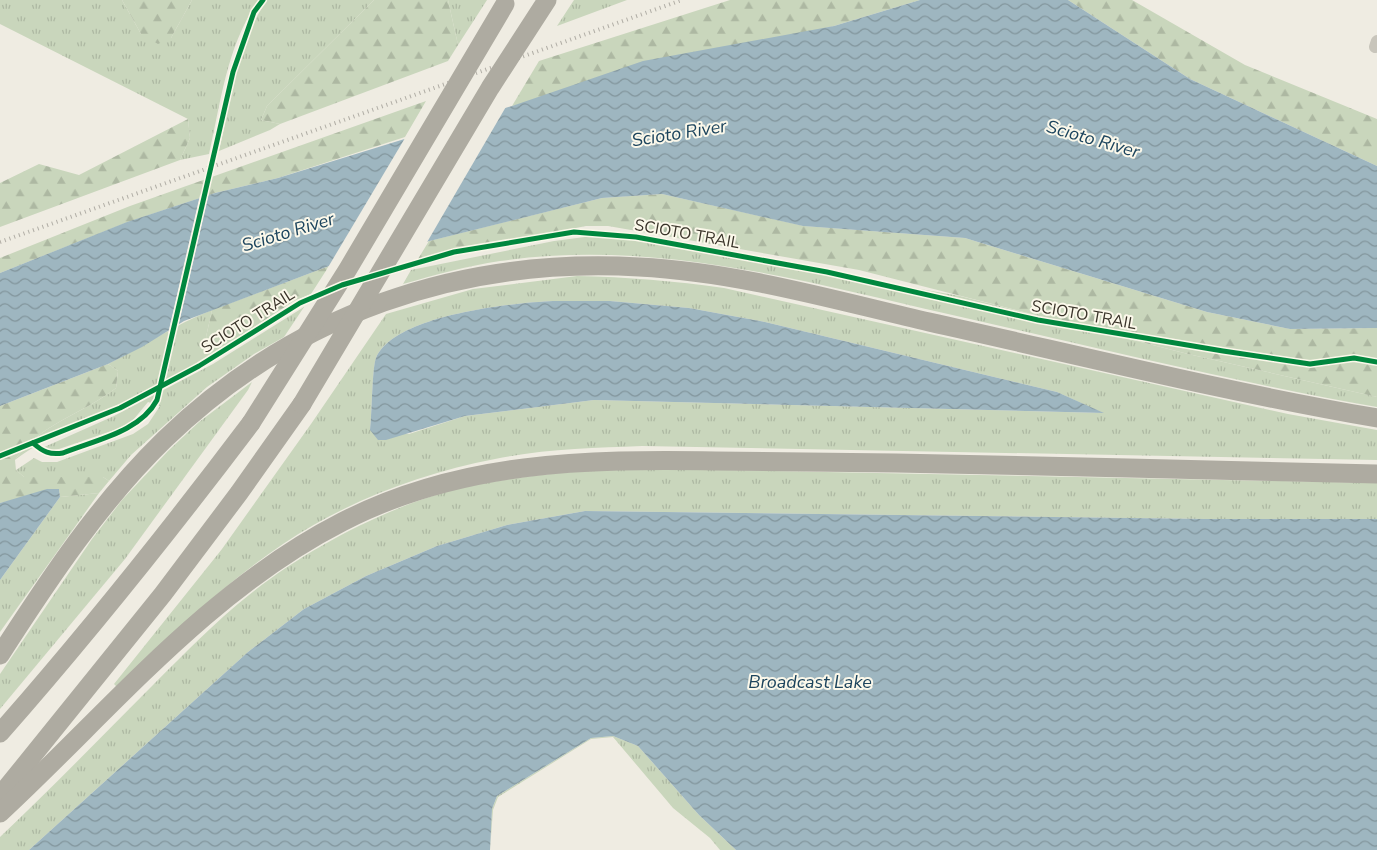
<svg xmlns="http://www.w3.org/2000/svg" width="1377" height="850" viewBox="0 0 1377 850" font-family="'Nunito Sans',sans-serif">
<defs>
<pattern id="grass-tufts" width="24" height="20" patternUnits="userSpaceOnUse" patternTransform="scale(1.25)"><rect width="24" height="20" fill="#c9d6bc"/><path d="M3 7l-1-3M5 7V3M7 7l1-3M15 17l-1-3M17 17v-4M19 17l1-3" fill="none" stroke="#adb8a2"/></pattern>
<pattern id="forest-firs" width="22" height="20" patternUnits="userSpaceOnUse" patternTransform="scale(1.25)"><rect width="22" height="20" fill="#c9d6bc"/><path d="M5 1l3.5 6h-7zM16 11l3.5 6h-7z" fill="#adb8a2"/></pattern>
<pattern id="water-waves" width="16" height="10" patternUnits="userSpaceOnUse" patternTransform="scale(1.25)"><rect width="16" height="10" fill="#9eb6c0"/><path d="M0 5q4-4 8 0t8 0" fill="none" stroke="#82959c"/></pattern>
</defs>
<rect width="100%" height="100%" fill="#efece2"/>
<g fill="url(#grass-tufts)" fill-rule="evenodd">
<path d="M 0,0 L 122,0 L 141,34 L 171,38 L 192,0 L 259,0 C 227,44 221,102 209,154 L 180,160 L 190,138 L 188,119 L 0,24 Z"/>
<path d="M 267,0 L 374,0 L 267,106 L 261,120 L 280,124 L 270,130 L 219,151 C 231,100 237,44 267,0 Z"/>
<polygon points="448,0 487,0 458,45"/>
<polygon points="574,0 627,0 557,26"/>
<path d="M 600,235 L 703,251 L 960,296 L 1188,354 L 1377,397 L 1377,407 C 1233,382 1090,346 948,314 C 800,280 653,239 500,261 C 467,266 435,275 403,284 L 411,270 L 554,241 Z"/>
<path d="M 577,276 C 627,277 675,281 724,288 L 1288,414 L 1377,430 L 1377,460 L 642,446 C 593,448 543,449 495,459 C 421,473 345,502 283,544 C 222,585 170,636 117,687 L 114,684 L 222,549 L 311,424 L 386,314 L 473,289 ZM 553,301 L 610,301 L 689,308 L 765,322 L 1057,392 L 1103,413 L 594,400 L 465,416 L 409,434 L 370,430 C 372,415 372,369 376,358 C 394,315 511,303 553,301 Z"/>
<polygon points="304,307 284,337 254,354 207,387 131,455 109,481 103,477 24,477 16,470 34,458 42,462 57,462 133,434 148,424 160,406 148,402 129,425 59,449 48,451 42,448 114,416 213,364"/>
<path d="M 212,310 L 206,337 L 216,347 L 223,347 C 185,372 147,395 106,413 C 73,428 44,438 15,460 C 39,424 83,414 116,388 L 118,371 L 108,364 C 143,347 175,324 212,310 Z"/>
<polygon points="252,382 248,390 125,559 0,709 0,674 92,539 122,500 168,451 199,422"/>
<path d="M 622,468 L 1377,483 L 1377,519 L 1207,519 L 585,511 L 507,525 L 437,546 L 366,576 L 304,609 L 248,652 L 29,850 L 0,850 L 0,837 C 52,788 102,736 153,685 C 184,654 215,622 249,595 C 306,549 390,505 461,488 C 514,476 568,472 622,468 Z"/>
<polygon points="99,493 0,632 0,580 60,497"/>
<polygon points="613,736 638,746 699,815 736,850 720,850 710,838 673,808 613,737 591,739 498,797 493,810 490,850 492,809 497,796 591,738"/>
</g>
<g fill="url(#forest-firs)">
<polygon points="122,0 192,0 171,38 158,44 141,34"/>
<polygon points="374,0 448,0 458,45 448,61 280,124 261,120 267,106"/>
<polygon points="730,0 920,0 834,26 512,106 539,61"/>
<polygon points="1068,0 1132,0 1245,65 1377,119 1377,166 1190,79"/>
<polygon points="426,101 405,137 278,178 215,193 128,222 0,273 0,258 130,206"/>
<polygon points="188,119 190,138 180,160 0,227 0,183 39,164 79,175"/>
<polygon points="662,194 804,226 965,238 1207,312 1290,329 1377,328 1377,397 1188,354 859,270 608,226 586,226 418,259 429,241 602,198"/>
<polygon points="329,266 311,294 294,301 223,347 211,345 206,337 212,310"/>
<path d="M 108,364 L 118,371 L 116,388 C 83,414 39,424 15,460 L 16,470 L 24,477 L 103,477 L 109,481 L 99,493 L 60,497 L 59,489 L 0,503 L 0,406 Z"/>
</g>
<g fill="url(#water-waves)">
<polygon points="920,0 1068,0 1190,79 1377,166 1377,328 1290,329 1207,312 965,238 803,226 662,194 602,198 329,266 184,321 142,347 108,364 0,406 0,273 127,222 215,193 278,178 512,106 643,61 834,26"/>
<path d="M 553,301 L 610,301 L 689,308 L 765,322 L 1057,392 L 1104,413 L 594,400 L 465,416 L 386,440 L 378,440 L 370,430 C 372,415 372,368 376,358 C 394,315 511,303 553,301 Z"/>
<polygon points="47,489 59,489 60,497 0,580 0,503"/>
<polygon points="585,511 1207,519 1377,519 1377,850 736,850 699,815 638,746 613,736 591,738 497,796 492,809 490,850 29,850 248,652 304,609 366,576 437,546 507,525"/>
</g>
<g fill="#efece2">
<polygon points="507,105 426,244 327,269 408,133"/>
<polygon points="209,192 178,327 168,334 200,195"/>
</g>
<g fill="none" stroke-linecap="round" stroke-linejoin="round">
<polyline stroke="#c8c5bb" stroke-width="12" points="1375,47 1377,41"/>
<g stroke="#aeaba1" stroke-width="19">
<path d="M 0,655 C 49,579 100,502 165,439 C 296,313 459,257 639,267 C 737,272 834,300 929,322 C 1078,355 1226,392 1377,418"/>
<path d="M 0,733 C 88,633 171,529 251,423"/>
<polyline points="0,796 163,594 239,493 302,404"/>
<path d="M 0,813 C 109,712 207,591 342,522 C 460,461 586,459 716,461 C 776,462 836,462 896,463 C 1056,466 1217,470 1377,474"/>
</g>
<polyline stroke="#b0ada5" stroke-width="4" stroke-dasharray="1 4" stroke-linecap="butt" points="0,242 682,0"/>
<g stroke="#aeaba1" stroke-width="19">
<polyline points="302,404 490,88 547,0"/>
<polyline points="251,423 348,269 505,4"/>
</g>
<defs>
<g id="cycleway">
<path d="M 33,443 C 43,452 50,455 63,453 C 95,440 140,432 157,400 L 233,72 L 254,12 L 263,0"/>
<polyline points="0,456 120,408 199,366 300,303 342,285 454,252 574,232 636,237 827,272 1038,320 1223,351 1310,364 1354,358 1377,362"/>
</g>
</defs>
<use href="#cycleway" stroke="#fbf8ea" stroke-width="8"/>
<use href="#cycleway" stroke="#00873e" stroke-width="5"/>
</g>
<g text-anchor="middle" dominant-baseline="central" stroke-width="4" stroke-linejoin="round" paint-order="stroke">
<g font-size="16" fill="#393329" stroke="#fbf8ea">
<text transform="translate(687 234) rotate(10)">SCIOTO TRAIL</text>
<text transform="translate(1084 315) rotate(10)">SCIOTO TRAIL</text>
<text transform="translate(248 321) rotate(-32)">SCIOTO TRAIL</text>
</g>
<g font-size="18" font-style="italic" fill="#1c445d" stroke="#fbf8ea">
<text transform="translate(679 133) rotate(-9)">Scioto River</text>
<text transform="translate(1093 139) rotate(16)">Scioto River</text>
<text transform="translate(288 232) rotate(-17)">Scioto River</text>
<text x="810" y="682">Broadcast Lake</text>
</g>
</g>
</svg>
